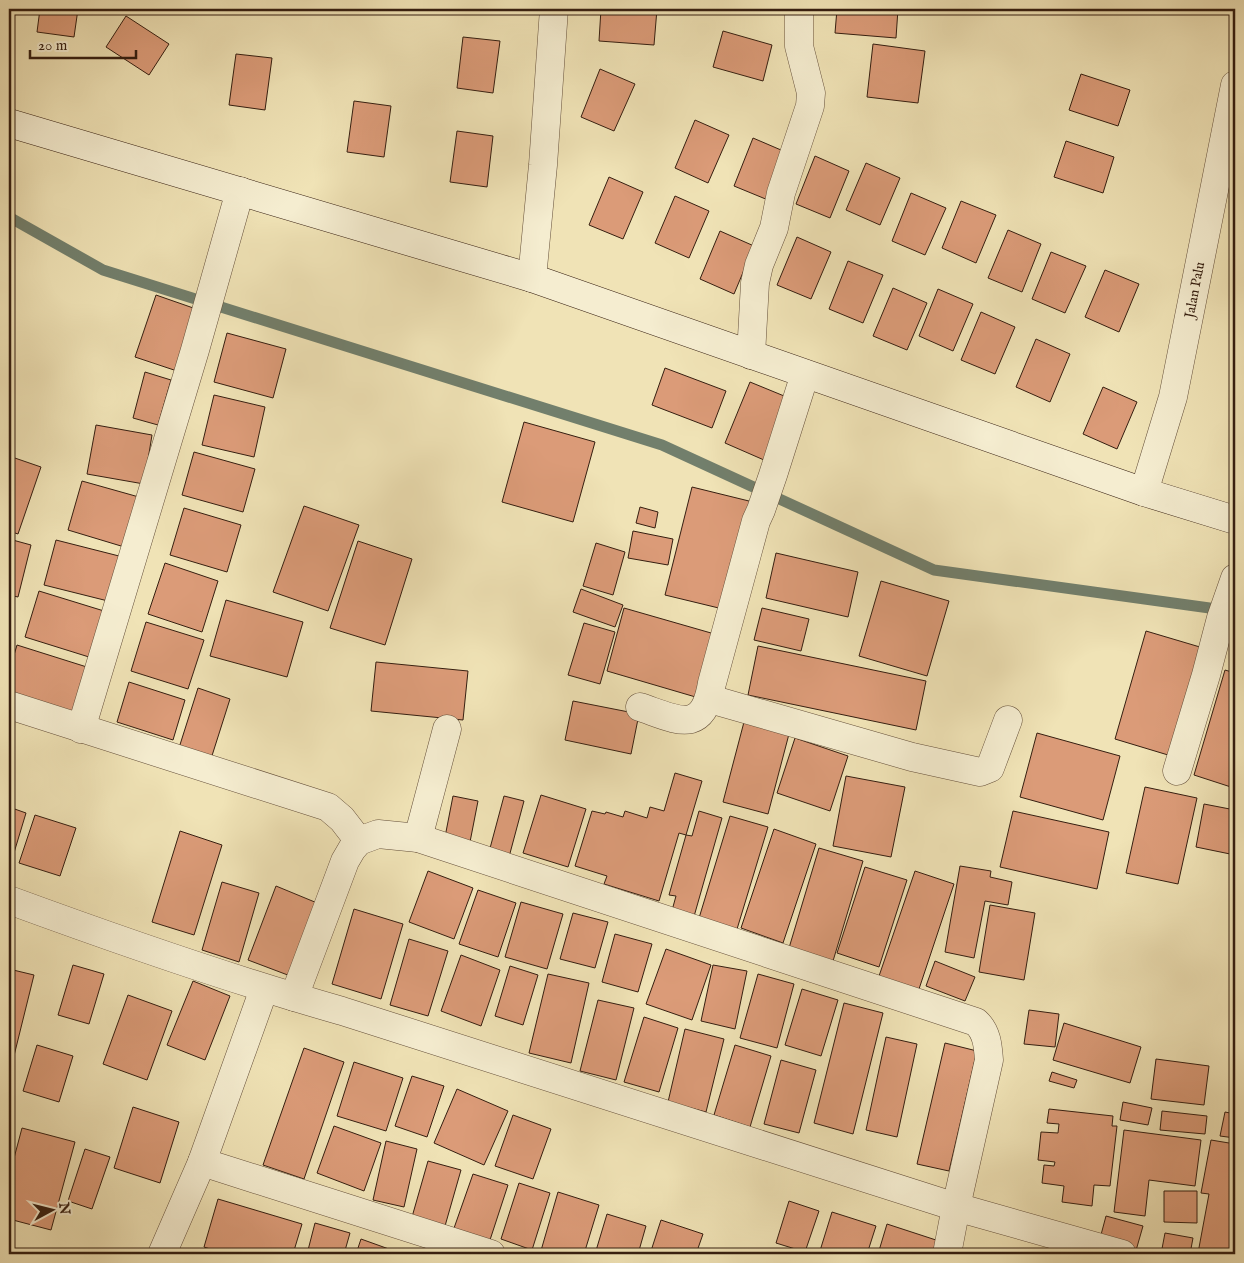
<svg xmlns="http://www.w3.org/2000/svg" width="1244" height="1263" viewBox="0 0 1244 1263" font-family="'IM FELL English',serif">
<rect width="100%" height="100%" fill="#f0e3b6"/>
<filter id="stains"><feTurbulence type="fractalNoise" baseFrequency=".004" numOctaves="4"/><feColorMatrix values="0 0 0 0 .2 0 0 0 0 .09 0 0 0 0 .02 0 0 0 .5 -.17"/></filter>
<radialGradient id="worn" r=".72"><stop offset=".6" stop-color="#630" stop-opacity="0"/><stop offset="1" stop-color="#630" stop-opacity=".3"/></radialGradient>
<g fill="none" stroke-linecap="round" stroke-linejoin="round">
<polyline stroke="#727f6c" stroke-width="11" points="9,217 103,270 662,445 934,570 1224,610"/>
</g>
<g fill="#db9b78" stroke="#351e10">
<polygon points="40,9 78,9 74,37 37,32"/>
<polygon points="470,9 521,9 521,14 470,11"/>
<polygon points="601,9 657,9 654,45 599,41"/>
<polygon points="837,9 898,9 896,38 835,33"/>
<polygon points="126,16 169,44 149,75 106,47"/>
<polygon points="723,31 772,45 763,81 713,67"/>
<polygon points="463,37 500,41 493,93 457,88"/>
<polygon points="873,44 925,51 918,103 867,97"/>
<polygon points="236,54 272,58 265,110 229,105"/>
<polygon points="600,69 635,84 614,131 581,117"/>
<polygon points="1081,74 1130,90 1118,126 1069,110"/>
<polygon points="354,101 391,106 384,157 347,152"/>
<polygon points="695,120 729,135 708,183 675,168"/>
<polygon points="457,131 493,136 487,187 450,182"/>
<polygon points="753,138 788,153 768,200 734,186"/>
<polygon points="1066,141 1114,157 1103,193 1054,177"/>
<polygon points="815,156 849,171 830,218 796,204"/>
<polygon points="866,163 900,178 880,225 846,210"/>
<polygon points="609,177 643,192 623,239 589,225"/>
<polygon points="911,193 946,208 925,255 892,241"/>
<polygon points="675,196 709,211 689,258 655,243"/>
<polygon points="961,201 996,215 976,263 942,248"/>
<polygon points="1008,230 1041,244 1022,292 988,278"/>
<polygon points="720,231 754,246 734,294 700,279"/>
<polygon points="797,237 831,252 811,299 777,285"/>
<polygon points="1051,252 1086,266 1065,313 1032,299"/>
<polygon points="848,261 883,275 863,323 829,309"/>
<polygon points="1105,270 1139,284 1119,332 1085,317"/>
<polygon points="893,288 927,303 907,350 873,336"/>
<polygon points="938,289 973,304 953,351 919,336"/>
<polygon points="156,295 199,310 177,371 135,357"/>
<polygon points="981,312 1015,327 995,374 961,360"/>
<polygon points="227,333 286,349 273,398 214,382"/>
<polygon points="1036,339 1070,354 1050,402 1016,387"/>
<polygon points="665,368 726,391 712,428 652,405"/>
<polygon points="145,372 171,380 158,425 133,418"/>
<polygon points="750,382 789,398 764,460 725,443"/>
<polygon points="1103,387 1137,402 1117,449 1083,434"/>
<polygon points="214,395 265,407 254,457 202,445"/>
<polygon points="524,422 595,442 573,522 502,502"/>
<polygon points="96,425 152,435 144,484 87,474"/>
<polygon points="194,452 255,469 243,512 182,495"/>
<polygon points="9,456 41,467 18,534 9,531"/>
<polygon points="82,481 146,499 131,549 68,530"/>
<polygon points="692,487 753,502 727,610 665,595"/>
<polygon points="304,506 359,525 328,611 273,592"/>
<polygon points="640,507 658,512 655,528 636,523"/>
<polygon points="184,508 241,525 227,572 170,555"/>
<polygon points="633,531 673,539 668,565 628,558"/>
<polygon points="9,539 31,545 18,597 9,595"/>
<polygon points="56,540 119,556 108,601 44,585"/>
<polygon points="358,541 412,559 385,645 330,628"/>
<polygon points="596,543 625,552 613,595 583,586"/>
<polygon points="776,553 858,572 848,617 766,598"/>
<polygon points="165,563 218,581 202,632 148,614"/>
<polygon points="881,581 949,601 927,676 859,656"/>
<polygon points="581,589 623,605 615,627 573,612"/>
<polygon points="39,591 104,611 89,657 25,637"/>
<polygon points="226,600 303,622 287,677 210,656"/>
<polygon points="624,608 718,635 699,698 607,671"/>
<polygon points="762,608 809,619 801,651 754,640"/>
<polygon points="146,622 204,640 188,689 131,671"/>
<polygon points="584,623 615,632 600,684 568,675"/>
<polygon points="1146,631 1210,650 1178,758 1115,739"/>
<polygon points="17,645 90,668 75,719 9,698 9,672"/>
<polygon points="758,646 926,681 916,730 748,695"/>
<polygon points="376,662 468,671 463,720 371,711"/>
<polygon points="1225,670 1235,673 1234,788 1194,775"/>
<polygon points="129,682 185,700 173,740 117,722"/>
<polygon points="198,688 230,699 210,762 178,751"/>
<polygon points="573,701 639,714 631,754 565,740"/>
<polygon points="744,722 789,734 768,814 723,802"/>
<polygon points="1037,733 1120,756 1103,820 1020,797"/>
<polygon points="795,738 848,756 830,811 777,793"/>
<polygon points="675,773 702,781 686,835 679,833 659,901 604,884 607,876 575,866 592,811 605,814 606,812 623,817 625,811 647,818 650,807 664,811"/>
<polygon points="846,776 905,787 891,857 833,846"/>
<polygon points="1145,787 1197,798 1178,884 1126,873"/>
<polygon points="541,795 586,809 568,867 523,853"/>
<polygon points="453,796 478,801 470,842 445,837"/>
<polygon points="504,796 524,801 509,857 489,852"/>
<polygon points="1204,804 1235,810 1235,855 1196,847"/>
<polygon points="9,807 26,813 10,866 9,866"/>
<polygon points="699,811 722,818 693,920 671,914 676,896 669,895 686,835 692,836"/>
<polygon points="1013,811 1109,832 1097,889 1000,867"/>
<polygon points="35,815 76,828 60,876 19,863"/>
<polygon points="730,816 768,827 734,939 696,928"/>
<polygon points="774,829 816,844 783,943 741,928"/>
<polygon points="180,831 222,845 194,935 152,922"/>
<polygon points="819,848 863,861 833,961 789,948"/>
<polygon points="960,866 991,871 990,877 1012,882 1008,905 985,901 974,958 945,952"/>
<polygon points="865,867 907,880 879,967 837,953"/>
<polygon points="428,871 473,888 454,939 409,922"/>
<polygon points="915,871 954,884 918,992 878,979"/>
<polygon points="222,882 259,893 239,962 202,950"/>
<polygon points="276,886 322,905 293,977 248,960"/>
<polygon points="478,890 516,903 498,957 459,944"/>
<polygon points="521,902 563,914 547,969 505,957"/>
<polygon points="990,905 1035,913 1024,980 979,972"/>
<polygon points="354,909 403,924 381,999 332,984"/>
<polygon points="573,913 608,922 595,968 560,959"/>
<polygon points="615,934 652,944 638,992 602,982"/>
<polygon points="409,939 448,951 428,1016 390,1005"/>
<polygon points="666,949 711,965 692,1020 646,1004"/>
<polygon points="461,955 500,970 481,1026 441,1011"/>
<polygon points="935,961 975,977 965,1001 926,986"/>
<polygon points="73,965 104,974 89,1024 58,1015"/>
<polygon points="713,965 747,971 735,1029 701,1021"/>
<polygon points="510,966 538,975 523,1025 495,1016"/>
<polygon points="9,969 34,975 10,1072 9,1072"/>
<polygon points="548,974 589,983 571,1063 529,1053"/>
<polygon points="758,974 794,984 777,1048 740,1038"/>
<polygon points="193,981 230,996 205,1060 167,1045"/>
<polygon points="802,989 838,1000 821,1056 785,1045"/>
<polygon points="128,995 172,1011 147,1080 103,1064"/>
<polygon points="598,1000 634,1008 616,1080 580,1071"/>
<polygon points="844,1003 883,1013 853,1134 814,1123"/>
<polygon points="1029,1010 1059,1014 1055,1047 1024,1044"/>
<polygon points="644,1017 678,1028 659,1092 624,1082"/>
<polygon points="1064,1023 1141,1047 1130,1083 1053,1060"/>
<polygon points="685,1029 724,1039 706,1112 668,1102"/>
<polygon points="886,1037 917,1044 897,1137 866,1130"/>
<polygon points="945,1043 977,1051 949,1171 917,1164"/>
<polygon points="37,1045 73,1056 59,1102 23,1091"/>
<polygon points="735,1045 771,1056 750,1127 714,1115"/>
<polygon points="304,1048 344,1062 304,1179 263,1165"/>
<polygon points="1156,1059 1209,1066 1204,1105 1151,1099"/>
<polygon points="781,1060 816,1070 799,1133 764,1124"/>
<polygon points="354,1062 403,1078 386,1131 337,1116"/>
<polygon points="1052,1072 1077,1080 1074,1088 1049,1081"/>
<polygon points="412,1076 444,1086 427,1137 395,1126"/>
<polygon points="457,1089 508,1111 484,1165 434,1143"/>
<polygon points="1123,1102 1152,1108 1148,1125 1120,1120"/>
<polygon points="133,1107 179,1122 160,1183 114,1168"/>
<polygon points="1049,1109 1113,1116 1112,1126 1117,1126 1110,1186 1094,1185 1092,1206 1062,1202 1064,1186 1042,1183 1044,1165 1054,1166 1055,1162 1038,1160 1041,1132 1058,1133 1059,1124 1047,1123"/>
<polygon points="1162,1111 1207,1116 1205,1134 1160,1130"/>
<polygon points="1225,1112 1235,1114 1235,1138 1220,1136"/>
<polygon points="513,1115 551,1129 533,1179 495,1166"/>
<polygon points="334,1126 381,1143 364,1191 317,1173"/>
<polygon points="22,1128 75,1142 51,1230 9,1219 9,1177"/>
<polygon points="1124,1130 1201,1140 1195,1186 1149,1180 1145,1216 1114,1212"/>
<polygon points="1211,1140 1235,1144 1235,1254 1198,1253 1209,1194 1201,1193"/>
<polygon points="386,1141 417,1149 404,1207 373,1200"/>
<polygon points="85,1149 110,1157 92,1209 68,1201"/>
<polygon points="428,1161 461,1170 445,1226 412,1217"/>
<polygon points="473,1174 508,1185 489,1243 453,1231"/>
<polygon points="519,1183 550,1193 532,1250 501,1239"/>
<polygon points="1164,1191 1197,1191 1197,1223 1164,1222"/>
<polygon points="558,1192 599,1205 584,1254 540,1254"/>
<polygon points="218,1199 302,1224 293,1254 226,1254 204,1247"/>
<polygon points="789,1201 819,1211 805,1252 776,1243"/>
<polygon points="832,1212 876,1226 867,1254 819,1254"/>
<polygon points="607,1214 646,1226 638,1254 595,1254"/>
<polygon points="1106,1216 1143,1226 1135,1254 1098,1246"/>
<polygon points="661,1220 703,1234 696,1254 650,1254"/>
<polygon points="315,1223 350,1233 344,1254 307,1254"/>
<polygon points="887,1224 939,1241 935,1254 878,1254"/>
<polygon points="1165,1233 1193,1238 1190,1254 1161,1254"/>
<polygon points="361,1239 400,1253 400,1254 356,1254"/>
<polygon points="749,1250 762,1254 747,1254"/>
</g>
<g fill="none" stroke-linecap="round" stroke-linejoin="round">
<defs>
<g id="street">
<polyline points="532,278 543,165 554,9"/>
<polyline points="751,355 755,283 759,265 774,228 781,193 810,106 811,93 799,46 799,9"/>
<polyline points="1144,492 1173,397 1235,85"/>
<polyline points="710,699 912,757 980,772 990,768 1008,720"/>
<polyline points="9,705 328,807 342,819 359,841"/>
<path d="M 640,707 C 678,720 703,736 712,683 L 756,521 L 761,510 L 773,475 L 805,374"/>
<polyline points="81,729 195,350 240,191"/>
<polyline points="1177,771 1206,675 1221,618 1235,578"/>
<polyline points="418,838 447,729"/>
<path d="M 9,900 C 118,940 229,979 342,1011 L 956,1207 L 1122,1254"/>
<path d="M 294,997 L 345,861 L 352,849 L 359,841 L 378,834 L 418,838 L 976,1022 C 987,1032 988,1046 989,1060 L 956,1207 L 947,1254"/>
<polyline points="202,1162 491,1254"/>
<polyline points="162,1254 202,1162 264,989"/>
</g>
<polyline id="secondary" points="9,123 532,278 1144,492 1235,520"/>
</defs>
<use href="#street" stroke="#644f3a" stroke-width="29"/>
<use href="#secondary" stroke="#351e10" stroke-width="29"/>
<use href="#street" stroke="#f5edd0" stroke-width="28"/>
<use href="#secondary" stroke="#f5edd0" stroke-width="28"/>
</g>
<g text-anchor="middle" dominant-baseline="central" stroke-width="4.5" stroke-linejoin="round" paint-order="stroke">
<g font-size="14" fill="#351e10" stroke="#f5edd0">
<text transform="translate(1195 290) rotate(-79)">Jalan Palu</text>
</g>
</g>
<rect width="1244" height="1263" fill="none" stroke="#f0e3b6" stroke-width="30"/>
<rect x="10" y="10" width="1224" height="1243" fill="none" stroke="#351e10" stroke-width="2.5"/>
<rect x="15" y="15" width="1214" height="1233" fill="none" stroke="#351e10"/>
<g transform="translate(52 1210) rotate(83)" stroke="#f5edd0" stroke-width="4" paint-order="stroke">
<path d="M0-4L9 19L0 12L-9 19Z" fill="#351e10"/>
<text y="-8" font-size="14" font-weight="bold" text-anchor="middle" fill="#351e10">N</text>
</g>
<path d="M30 50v8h106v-8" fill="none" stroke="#351e10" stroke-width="2.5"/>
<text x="38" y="50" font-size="15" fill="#351e10" stroke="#f5edd0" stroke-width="4" paint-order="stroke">20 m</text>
<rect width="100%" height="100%" filter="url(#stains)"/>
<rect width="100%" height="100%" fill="url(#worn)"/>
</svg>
